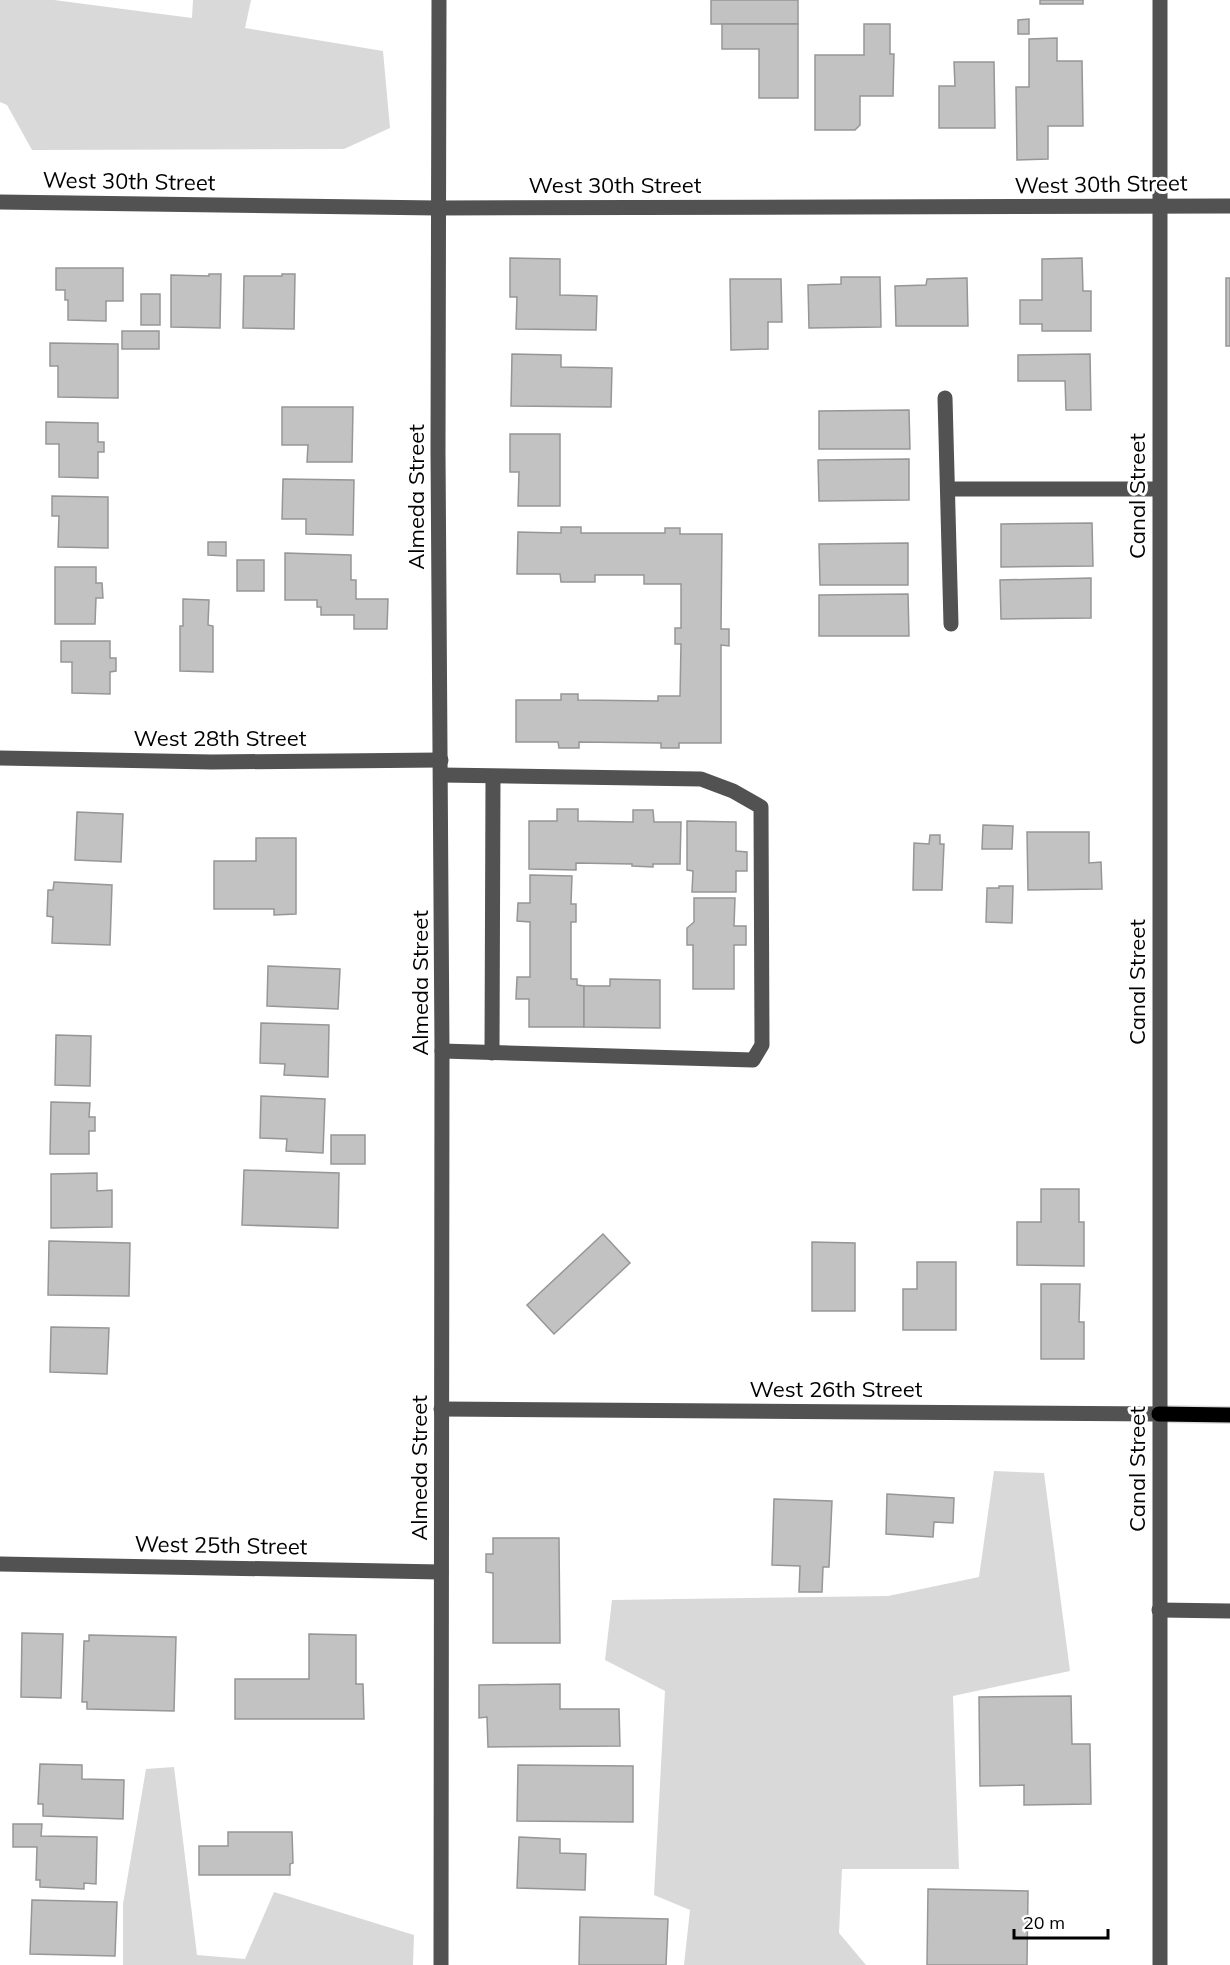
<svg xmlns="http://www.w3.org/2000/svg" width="1230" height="1965" viewBox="0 0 1230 1965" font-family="Mulish,sans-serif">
<rect width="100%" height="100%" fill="#fff"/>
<g fill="#d9d9d9">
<polygon points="0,0 54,0 192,18 193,0 251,0 245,28 383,51 390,128 344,149 32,150 7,105 0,102"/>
<polygon points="994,1471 1044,1473 1070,1671 953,1696 959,1869 842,1869 839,1933 866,1965 684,1965 690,1910 654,1895 665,1691 605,1660 612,1600 888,1596 979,1577"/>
<polygon points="174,1767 197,1955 245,1959 274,1892 414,1935 413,1965 123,1965 123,1904 146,1769"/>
</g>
<g fill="#c2c2c2" stroke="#969696" stroke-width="1.5">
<rect x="711" y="0" width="87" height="24"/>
<rect x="1040" y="0" width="43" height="4"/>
<polygon points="1029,19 1029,34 1018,34 1018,20"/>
<polygon points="722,24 798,24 798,98 759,98 759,49 722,49"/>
<polygon points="864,24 890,24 890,54 894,54 893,96 860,96 860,125 855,130 815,130 815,55 864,55"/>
<polygon points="1057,38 1057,61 1082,61 1083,126 1048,126 1048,159 1017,160 1016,87 1029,87 1029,39"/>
<polygon points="954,62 994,62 995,128 939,128 939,86 955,86"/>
<polygon points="510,258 560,259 560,295 597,296 596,330 516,329 517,297 510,297"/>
<polygon points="1082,258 1083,291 1091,291 1091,331 1042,331 1042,324 1020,324 1020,300 1042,300 1042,259"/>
<polygon points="56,268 123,268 123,301 106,301 106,321 68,320 68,300 65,300 65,290 56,290"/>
<polygon points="209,274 221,274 220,328 171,327 171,275 209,276"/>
<polygon points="282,274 295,274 294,329 243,328 244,276 282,276"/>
<polygon points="841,277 880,277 881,327 809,328 808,285 841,284"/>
<polygon points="967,278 968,326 896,326 895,286 926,285 927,279"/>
<rect x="1226" y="278" width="4" height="68"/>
<polygon points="730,279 781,279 782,322 768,322 768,349 731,350"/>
<rect x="141" y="294" width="19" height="31"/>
<rect x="122" y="331" width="37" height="18"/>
<polygon points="50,343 118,344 118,398 58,397 58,366 50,366"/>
<polygon points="512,354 561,355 561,367 612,368 611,407 511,406"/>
<polygon points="1090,354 1091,410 1066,410 1065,381 1018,381 1018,355"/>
<polygon points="282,407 353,407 352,462 307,462 308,445 282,445"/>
<polygon points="909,410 910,449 819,449 819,411"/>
<polygon points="46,422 98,423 98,442 104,442 104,452 98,452 98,478 59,477 59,444 46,444"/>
<polygon points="510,434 560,434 560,506 518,506 519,472 510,472"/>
<polygon points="909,459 909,500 819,501 818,460"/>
<polygon points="283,479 354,480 353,535 306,534 306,519 282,519"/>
<polygon points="52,496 108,497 108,548 58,547 59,516 52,516"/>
<polygon points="1092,523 1093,566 1001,567 1001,524"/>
<polygon points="561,527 581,527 581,533 665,533 665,528 680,528 680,534 722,534 721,629 729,629 729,646 721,645 721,743 679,743 679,748 661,748 661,743 579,742 579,748 559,748 558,742 516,742 516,700 561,700 561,694 578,694 578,700 658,701 658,696 680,696 681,644 675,644 675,628 681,628 681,584 644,584 644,575 595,575 595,582 561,582 560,574 517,574 518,532 561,533"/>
<polygon points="208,542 226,542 226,556 208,555"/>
<polygon points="908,543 908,585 820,585 819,544"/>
<polygon points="285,553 351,555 351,580 356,580 356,599 388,599 387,629 354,629 354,615 321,615 321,607 317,607 317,600 285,600"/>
<rect x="237" y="560" width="27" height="31"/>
<polygon points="55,567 96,567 96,583 102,583 103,598 96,598 95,624 55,624"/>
<polygon points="1091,578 1091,618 1001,619 1000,580"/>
<polygon points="908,594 909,636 819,636 819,595"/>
<polygon points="183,599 209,600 208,625 213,626 213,672 180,671 180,626 183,626"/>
<polygon points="61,641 110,641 110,658 116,658 116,671 110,672 110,694 72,693 72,662 61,662"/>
<polygon points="557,809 578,809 578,821 633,822 633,810 653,810 654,822 681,822 680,864 653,864 653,867 632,866 632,864 576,863 576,870 529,869 529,821 557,821"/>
<polygon points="77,812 123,814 121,862 75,860"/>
<polygon points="687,821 736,822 736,851 747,852 747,871 736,871 736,892 692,892 693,871 687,870"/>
<polygon points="983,825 1013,826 1012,849 982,849"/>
<polygon points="1027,832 1089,832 1089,863 1101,862 1102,889 1028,890"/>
<polygon points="930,835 940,835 940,844 944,844 942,890 913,890 914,843 929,844"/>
<polygon points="256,838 296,838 296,914 274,915 274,909 214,909 214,861 256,861"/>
<polygon points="530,875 572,876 571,904 576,904 576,922 571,922 571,979 577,979 577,985 584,986 584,1027 529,1027 529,999 516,999 517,977 530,977 530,922 517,921 518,903 530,903"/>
<polygon points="54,882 112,885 110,945 52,943 53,917 47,916 48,890 53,890"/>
<polygon points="999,886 1013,886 1012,923 986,922 987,888 999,888"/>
<polygon points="694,898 735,898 734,926 746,926 746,945 734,945 734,989 693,989 693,945 687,945 687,928 694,922"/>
<polygon points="268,966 340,969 338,1009 267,1006"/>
<polygon points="610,979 660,980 660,1028 584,1027 584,986 610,986"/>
<polygon points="261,1023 329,1025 328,1077 284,1075 285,1064 260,1063"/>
<polygon points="56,1035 91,1036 90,1086 55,1085"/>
<polygon points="261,1096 325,1099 323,1153 286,1151 287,1139 260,1138"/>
<polygon points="51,1102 90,1103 89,1117 95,1117 95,1131 89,1131 89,1154 50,1154"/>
<rect x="331" y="1135" width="34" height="29"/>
<polygon points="244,1170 339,1173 338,1228 242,1225"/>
<polygon points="97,1173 97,1191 112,1190 112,1227 51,1228 51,1174"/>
<polygon points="1041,1189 1079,1189 1079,1222 1084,1222 1084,1266 1017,1265 1017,1222 1041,1222"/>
<polygon points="603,1234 630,1263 554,1334 527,1305"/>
<polygon points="49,1241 130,1243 129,1296 48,1295"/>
<polygon points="812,1242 855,1243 855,1311 812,1311"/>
<polygon points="917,1262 956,1262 956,1330 903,1330 903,1289 917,1289"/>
<polygon points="1041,1284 1080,1284 1079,1322 1084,1322 1084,1359 1041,1359"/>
<polygon points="51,1327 109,1328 107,1374 50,1372"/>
<polygon points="887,1494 954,1498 953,1523 934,1522 933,1537 886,1534"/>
<polygon points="774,1499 832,1501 829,1567 823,1567 822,1592 799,1592 800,1566 772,1565"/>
<polygon points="493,1538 559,1538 560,1643 493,1643 493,1573 486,1572 486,1554 493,1554"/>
<polygon points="22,1633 63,1634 61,1698 21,1697"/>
<polygon points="309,1634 356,1635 356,1684 363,1684 364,1719 235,1719 235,1679 309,1679"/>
<polygon points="89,1635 176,1637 174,1711 87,1709 87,1702 82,1702 84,1641 89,1641"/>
<polygon points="560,1684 560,1709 619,1709 620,1746 488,1747 487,1717 479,1718 479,1685"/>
<polygon points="1071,1696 1072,1744 1090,1744 1091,1804 1024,1805 1024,1785 980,1786 979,1697"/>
<polygon points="40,1764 82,1765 82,1779 124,1780 123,1819 43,1816 43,1804 38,1804"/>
<polygon points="518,1765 633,1766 633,1822 517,1821"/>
<polygon points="13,1824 42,1824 41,1836 97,1837 96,1884 84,1883 84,1889 40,1887 40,1880 36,1880 37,1847 13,1847"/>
<polygon points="228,1832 292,1832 293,1863 290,1864 290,1875 199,1875 199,1846 228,1846"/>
<polygon points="519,1837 560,1839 560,1853 586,1854 585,1890 517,1888"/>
<polygon points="928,1889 1028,1891 1027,1965 927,1965"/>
<polygon points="32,1900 117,1902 115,1956 30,1954"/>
<polygon points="580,1917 668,1919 666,1965 579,1965"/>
</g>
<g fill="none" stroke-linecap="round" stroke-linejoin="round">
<defs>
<polyline id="major" points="1159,1414 1230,1415"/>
</defs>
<use href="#major" stroke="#dbdbdb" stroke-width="18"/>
<g stroke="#525252" stroke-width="15">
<polyline points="439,0 438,451 442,1051 441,1965"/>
<polyline points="0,202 437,208 1230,206"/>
<polyline points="945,398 951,624"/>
<polyline points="948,489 1159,489"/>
<polyline points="0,758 212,762 441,760"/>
<polyline points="441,775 701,779 733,791 761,807 762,1045 753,1060 442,1051"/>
<polyline points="492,1053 493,777"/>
<polyline points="441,1409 1159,1414"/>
<polyline points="0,1564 441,1572"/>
<polyline points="1159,1610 1230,1611"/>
<polyline points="1160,1965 1160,0"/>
</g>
<use href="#major" stroke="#000" stroke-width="15"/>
</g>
<g text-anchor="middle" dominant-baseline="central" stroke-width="6" stroke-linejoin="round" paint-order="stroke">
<g font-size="22" fill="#000" stroke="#fff">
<text transform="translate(129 181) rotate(1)">West 30th Street</text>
<text transform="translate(1101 184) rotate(-1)">West 30th Street</text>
<text x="615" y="185">West 30th Street</text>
<text transform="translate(1137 496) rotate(-90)">Canal Street</text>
<text transform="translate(416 497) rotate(-90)">Almeda Street</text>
<text x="220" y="738">West 28th Street</text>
<text transform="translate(1137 982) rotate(-90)">Canal Street</text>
<text transform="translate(420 983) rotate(-90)">Almeda Street</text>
<text x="836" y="1389">West 26th Street</text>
<text transform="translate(419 1468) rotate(-90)">Almeda Street</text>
<text transform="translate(1137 1469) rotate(-90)">Canal Street</text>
<text transform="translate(221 1545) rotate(1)">West 25th Street</text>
</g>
</g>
<path d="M1014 1929v9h94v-9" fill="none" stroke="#000000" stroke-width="3"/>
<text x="1023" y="1929" font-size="18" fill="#000000" stroke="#ffffff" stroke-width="4.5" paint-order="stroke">20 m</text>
</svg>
